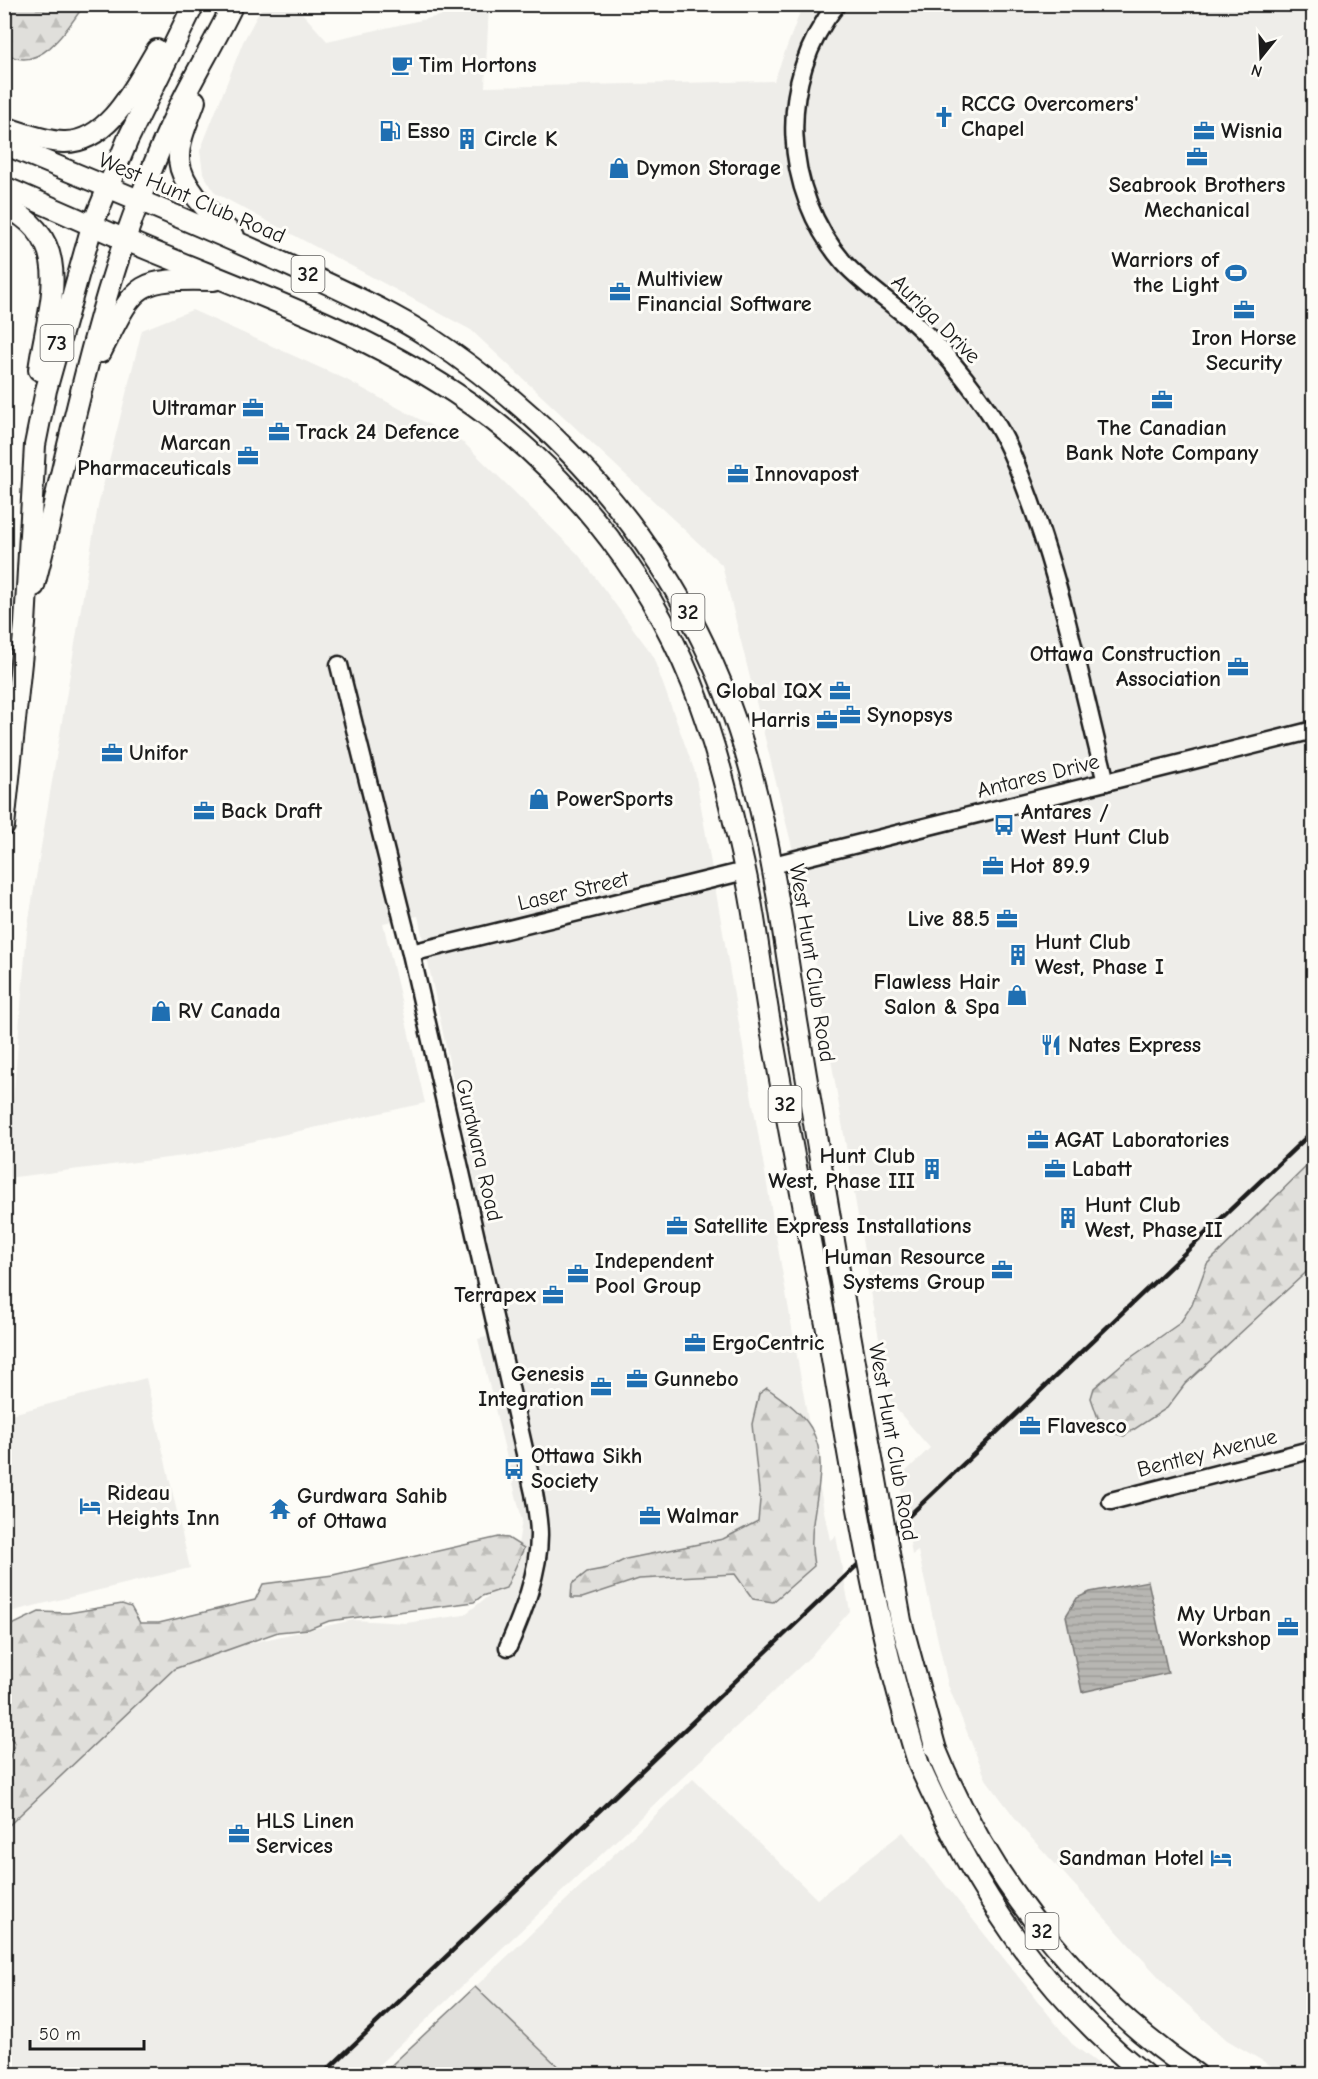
<svg xmlns="http://www.w3.org/2000/svg" width="1318" height="2079" viewBox="0 0 1318 2079" font-family="'Comic Neue',sans-serif">
<defs>
<pattern id="forest-firs" width="22" height="20" patternUnits="userSpaceOnUse" patternTransform="scale(1.5)"><rect width="22" height="20" fill="#e0dfdb"/><path d="M5 1l3.5 6h-7zM16 11l3.5 6h-7z" fill="#c0bfbb"/></pattern>
<pattern id="water-rules" width="6" height="5" patternUnits="userSpaceOnUse" patternTransform="scale(1.5)"><rect width="6" height="5" fill="#b7b6b2"/><path d="M0 2.5h6" fill="none" stroke="#9d9c98"/></pattern>
</defs>
<rect width="100%" height="100%" fill="#fdfcf7"/>
<filter id="ink" filterUnits="userSpaceOnUse"><feTurbulence type="fractalNoise" baseFrequency=".0167" numOctaves="2"/><feDisplacementMap in="SourceGraphic" scale="12" xChannelSelector="R" yChannelSelector="G"/><feConvolveMatrix kernelMatrix="1 2 1 2 8 2 1 2 1" color-interpolation-filters="sRGB"/></filter>
<g filter="url(#ink)">
<g fill="#eeede9">
<polygon points="263,5 295,5 327,41 489,5 485,87 774,81 800,12 806,5 1313,5 1313,2074 1285,2074 1227,2040 1169,1988 1024,1830 986,1779 948,1685 918,1551 912,1555 899,1478 930,1448 890,1402 800,879 722,565 471,330 215,193 203,173 200,151 243,42"/>
<polygon points="192,310 345,379 465,444 578,554 652,654 695,772 824,1511 830,1540 836,1536 850,1611 810,1657 369,2074 59,2074 5,2068 5,1824 170,1661 353,1620 406,1623 464,1615 500,1587 517,1551 522,1520 478,1339 507,1332 418,916 383,923 425,1103 192,1155 7,1178 27,931 98,506 142,330"/>
<polygon points="146,1378 190,1568 5,1613 4,1443 12,1414"/>
<polygon points="693,1779 817,1899 903,1832 1072,2044 1112,2074 566,2074 475,1987"/>
</g>
<polygon fill="#e0dfdb" stroke="#7e7e7c" stroke-width="1.5" points="475,1987 566,2074 382,2074"/>
<g fill="url(#forest-firs)" stroke="#7e7e7c" stroke-width="1.5">
<path d="M 4,5 L 5,4 L 84,5 C 68,29 37,77 5,52 Z"/>
<polygon points="1313,1160 1313,1266 1185,1384 1167,1408 1124,1436 1102,1430 1091,1398 1094,1388 1123,1363 1180,1323 1192,1305 1207,1264"/>
<path d="M 767,1388 C 782,1399 801,1411 811,1428 C 831,1465 812,1502 812,1538 C 811,1548 813,1557 814,1566 L 773,1602 L 753,1599 L 735,1574 L 639,1579 L 582,1598 L 571,1598 L 572,1584 L 587,1572 L 608,1568 L 626,1559 L 723,1539 L 758,1521 L 760,1500 L 752,1424 L 759,1394 Z"/>
<polygon points="499,1537 508,1538 524,1548 506,1588 482,1596 474,1602 329,1621 309,1629 278,1632 174,1669 5,1829 5,1771 15,1743 4,1730 7,1690 5,1683 5,1633 12,1625 39,1612 68,1613 122,1604 131,1607 140,1623 159,1623 255,1600 263,1584 333,1575"/>
</g>
<polygon fill="url(#water-rules)" stroke="#797876" stroke-width="1.5" points="1148,1581 1168,1673 1082,1692 1066,1616 1077,1598 1090,1592"/>
<g fill="none" stroke-linecap="round" stroke-linejoin="round">
<defs>
<g id="minor">
<path d="M 837,4 C 776,80 782,191 844,263 C 863,284 889,301 910,319 C 944,349 990,406 1009,448 C 1056,553 1078,671 1106,782"/>
<path d="M 339,665 L 411,953 L 534,1493 C 536,1506 539,1521 539,1535 C 539,1572 523,1613 508,1647"/>
<polyline points="773,865 1314,730"/>
<polyline points="411,953 745,871"/>
<polyline points="1111,1501 1314,1449"/>
</g>
<g id="major">
<path d="M 195,101 C 189,119 178,140 179,160 C 182,190 214,216 234,236"/>
<path d="M 4,127 C 23,133 43,141 63,142 C 109,144 137,83 157,50"/>
<path d="M 4,144 C 104,186 205,226 303,272 C 345,292 389,311 429,337 C 588,443 701,586 751,772 C 773,854 784,937 797,1021 C 813,1120 830,1218 847,1317"/>
<path d="M 4,187 C 52,207 99,229 147,249 C 251,292 360,330 455,393 C 560,462 645,567 692,683 C 716,743 731,807 745,870 C 756,920 761,972 770,1023 C 788,1127 808,1231 828,1335"/>
<path d="M 4,206 C 79,241 47,307 39,370"/>
<path d="M 101,352 C 136,283 134,278 214,280"/>
<path d="M 34,586 C 67,458 91,324 139,201 C 153,166 167,130 184,97 C 200,65 218,36 233,4"/>
<polyline points="4,826 25,624 35,445 46,390 92,226 128,139 194,4"/>
<path d="M 936,1750 C 989,1880 1080,1995 1196,2074"/>
<path d="M 919,1765 C 974,1887 1038,1989 1144,2074"/>
</g>
</defs>
<use href="#minor" stroke="#1c1c1c" stroke-width="21"/>
<use href="#major" stroke="#1c1c1c" stroke-width="24"/>
<use href="#minor" stroke="#fdfcf7" stroke-width="16"/>
<use href="#major" stroke="#fdfcf7" stroke-width="20"/>
<polyline stroke="#1c1c1c" stroke-width="4.5" points="323,2074 1314,1130"/>
<defs>
<g id="major-bridge">
<polyline points="847,1317 901,1621 936,1750"/>
<path d="M 828,1335 C 853,1480 874,1625 919,1765"/>
</g>
</defs>
<use href="#major-bridge" stroke="#1c1c1c" stroke-width="24" stroke-linecap="butt"/>
<use href="#major-bridge" stroke="#fdfcf7" stroke-width="20"/>
</g>
</g>
<defs>
<symbol id="cafe-bare" viewBox="-9 -9 18 18"><path d="M-5.5-4.5H6V0H3Q3 3.5 0 3.5H-2.5Q-5.5 3.5-5.5 0ZM3-3.2v2h1.7v-2ZM-6 4.5H4V6H-6Z" fill="#1f6fb2" stroke="#fdfcf7" stroke-width="2.5" paint-order="stroke"/></symbol>
<symbol id="church-bare" viewBox="-9 -9 18 18"><path d="M-1.2-6h2.4v3.5h3.3v2.4h-3.3V6h-2.4V-.1h-3.3v-2.4h3.3Z" fill="#1f6fb2" stroke="#fdfcf7" stroke-width="2.5" paint-order="stroke"/></symbol>
<symbol id="fuel-bare" viewBox="-9 -9 18 18"><path d="M-5.5-6h7V0h2V4h1.3V-2.5L3-4.5l.8-.8L6-3V5H2.5V1h-1V6h-7ZM-4.2-4.7v3.2H.2V-4.7Z" fill="#1f6fb2" stroke="#fdfcf7" stroke-width="2.5" paint-order="stroke"/></symbol>
<symbol id="office-bare" viewBox="-9 -9 18 18"><path d="M-6-3h4V-5.5h4V-3h4V5H-6ZM-1-4.5V-3h2v-1.5ZM-6 0V1H6V0Z" fill="#1f6fb2" stroke="#fdfcf7" stroke-width="2.5" paint-order="stroke"/></symbol>
<symbol id="building-bare" viewBox="-9 -9 18 18"><path d="M-4-6H4V6H1V3H-1V6H-4ZM-2.5-4.3h1.7v1.8h-1.7ZM.8-4.3h1.7v1.8H.8ZM-2.5-1h1.7V.8h-1.7ZM.8-1h1.7V.8H.8Z" fill="#1f6fb2" stroke="#fdfcf7" stroke-width="2.5" paint-order="stroke"/></symbol>
<symbol id="shop-bare" viewBox="-9 -9 18 18"><path d="M-5-2.5h2.3a2.7 3.5 0 0 1 5.4 0H5L5.5 6h-11ZM-1.5-2.5h3a1.5 2.3 0 0 0-3 0Z" fill="#1f6fb2" stroke="#fdfcf7" stroke-width="2.5" paint-order="stroke"/></symbol>
<symbol id="stadium-bare" viewBox="-9 -9 18 18"><path d="M0-5a6.5 5 0 1 0 0 10a6.5 5 0 1 0 0-10ZM-3.5-1.8h7v3.6h-7Z" fill="#1f6fb2" stroke="#fdfcf7" stroke-width="2.5" paint-order="stroke"/></symbol>
<symbol id="bus-bare" viewBox="-9 -9 18 18"><path d="M-5-6H5V4H4V6H2V4H-2V6H-4V4H-5ZM-3.5-4V0h7V-4ZM-3.5 1.2v1.5H-2V1.2ZM2 1.2v1.5H3.5V1.2Z" fill="#1f6fb2" stroke="#fdfcf7" stroke-width="2.5" paint-order="stroke"/></symbol>
<symbol id="restaurant-bare" viewBox="-9 -9 18 18"><path d="M-5-6h1v4h1v-4h1v4h1v-4h1v5L-1.5 .5V6h-2V.5L-5-1ZM5-6V6H3V1.5H1.5Q1.5-4 5-6Z" fill="#1f6fb2" stroke="#fdfcf7" stroke-width="2.5" paint-order="stroke"/></symbol>
<symbol id="hotel-bare" viewBox="-9 -9 18 18"><path d="M-6-4.5h1.5V1H6V5H4.5V3h-9V5H-6ZM-4 0a1.8 1.8 0 1 1 3.6 0ZM.5 0V-2.5h3Q6-2.5 6 0Z" fill="#1f6fb2" stroke="#fdfcf7" stroke-width="2.5" paint-order="stroke"/></symbol>
<symbol id="temple-bare" viewBox="-9 -9 18 18"><path d="M0-6L5-2H3V0L6.5 2.5H4V6H1.5V3h-3V6H-4V2.5H-6.5L-3 0V-2H-5Z" fill="#1f6fb2" stroke="#fdfcf7" stroke-width="2.5" paint-order="stroke"/></symbol>
</defs>
<g fill-rule="evenodd">
<use href="#cafe-bare" x="387" y="50" width="30" height="30"/>
<use href="#church-bare" x="929" y="102" width="30" height="30"/>
<use href="#fuel-bare" x="375" y="116" width="30" height="30"/>
<use href="#office-bare" x="1189" y="116" width="30" height="30"/>
<use href="#building-bare" x="452" y="124" width="30" height="30"/>
<use href="#office-bare" x="1182" y="142" width="30" height="30"/>
<use href="#shop-bare" x="604" y="153" width="30" height="30"/>
<use href="#stadium-bare" x="1221" y="258" width="30" height="30"/>
<use href="#office-bare" x="605" y="277" width="30" height="30"/>
<use href="#office-bare" x="1229" y="295" width="30" height="30"/>
<use href="#office-bare" x="1147" y="385" width="30" height="30"/>
<use href="#office-bare" x="238" y="393" width="30" height="30"/>
<use href="#office-bare" x="264" y="417" width="30" height="30"/>
<use href="#office-bare" x="233" y="441" width="30" height="30"/>
<use href="#office-bare" x="723" y="459" width="30" height="30"/>
<use href="#office-bare" x="1223" y="652" width="30" height="30"/>
<use href="#office-bare" x="825" y="676" width="30" height="30"/>
<use href="#office-bare" x="835" y="700" width="30" height="30"/>
<use href="#office-bare" x="812" y="705" width="30" height="30"/>
<use href="#office-bare" x="97" y="738" width="30" height="30"/>
<use href="#shop-bare" x="524" y="784" width="30" height="30"/>
<use href="#office-bare" x="189" y="796" width="30" height="30"/>
<use href="#bus-bare" x="989" y="810" width="30" height="30"/>
<use href="#office-bare" x="978" y="851" width="30" height="30"/>
<use href="#office-bare" x="992" y="904" width="30" height="30"/>
<use href="#building-bare" x="1003" y="940" width="30" height="30"/>
<use href="#shop-bare" x="1002" y="980" width="30" height="30"/>
<use href="#shop-bare" x="146" y="996" width="30" height="30"/>
<use href="#restaurant-bare" x="1036" y="1030" width="30" height="30"/>
<use href="#office-bare" x="1023" y="1125" width="30" height="30"/>
<use href="#building-bare" x="917" y="1154" width="30" height="30"/>
<use href="#office-bare" x="1040" y="1154" width="30" height="30"/>
<use href="#building-bare" x="1053" y="1203" width="30" height="30"/>
<use href="#office-bare" x="662" y="1211" width="30" height="30"/>
<use href="#office-bare" x="987" y="1255" width="30" height="30"/>
<use href="#office-bare" x="563" y="1259" width="30" height="30"/>
<use href="#office-bare" x="538" y="1280" width="30" height="30"/>
<use href="#office-bare" x="680" y="1328" width="30" height="30"/>
<use href="#office-bare" x="622" y="1364" width="30" height="30"/>
<use href="#office-bare" x="586" y="1372" width="30" height="30"/>
<use href="#office-bare" x="1015" y="1411" width="30" height="30"/>
<use href="#bus-bare" x="499" y="1454" width="30" height="30"/>
<use href="#hotel-bare" x="75" y="1491" width="30" height="30"/>
<use href="#temple-bare" x="265" y="1494" width="30" height="30"/>
<use href="#office-bare" x="635" y="1501" width="30" height="30"/>
<use href="#office-bare" x="1273" y="1612" width="30" height="30"/>
<use href="#office-bare" x="224" y="1819" width="30" height="30"/>
<use href="#hotel-bare" x="1206" y="1843" width="30" height="30"/>
</g>
<g text-anchor="middle" dominant-baseline="central" stroke-width="6" stroke-linejoin="round" paint-order="stroke">
<g fill="#fdfcf7" stroke="#605f5e" stroke-width="1.5">
<rect x="291.5" y="256" width="33" height="36" rx="4.5"/>
<rect x="40.5" y="325" width="33" height="36" rx="4.5"/>
<rect x="671.5" y="594" width="33" height="36" rx="4.5"/>
<rect x="768.5" y="1086" width="33" height="36" rx="4.5"/>
<rect x="1025.5" y="1913" width="33" height="36" rx="4.5"/>
</g>
<g font-size="21" font-weight="bold" fill="#1c1c1c">
<text x="308" y="274">32</text>
<text x="57" y="343">73</text>
<text x="688" y="612">32</text>
<text x="785" y="1104">32</text>
<text x="1042" y="1931">32</text>
</g>
<g font-size="22" font-weight="bold" fill="#1c1c1c" stroke="#fdfcf7" text-anchor="start">
<text x="419" y="65">Tim Hortons</text>
<text x="961" y="104">RCCG Overcomers'<tspan x="961" dy="25">Chapel</tspan></text>
<text x="407" y="131">Esso</text>
<text x="1221" y="131">Wisnia</text>
<text x="484" y="139">Circle K</text>
<text x="636" y="168">Dymon Storage</text>
<text x="1197" y="185" text-anchor="middle">Seabrook Brothers<tspan x="1197" dy="25">Mechanical</tspan></text>
<text x="1219" y="260" text-anchor="end">Warriors of<tspan x="1219" dy="25">the Light</tspan></text>
<text x="637" y="279">Multiview<tspan x="637" dy="25">Financial Software</tspan></text>
<text x="1244" y="338" text-anchor="middle">Iron Horse<tspan x="1244" dy="25">Security</tspan></text>
<text x="236" y="408" text-anchor="end">Ultramar</text>
<text x="1162" y="428" text-anchor="middle">The Canadian<tspan x="1162" dy="25">Bank Note Company</tspan></text>
<text x="296" y="432">Track 24 Defence</text>
<text x="231" y="443" text-anchor="end">Marcan<tspan x="231" dy="25">Pharmaceuticals</tspan></text>
<text x="755" y="474">Innovapost</text>
<text x="1221" y="654" text-anchor="end">Ottawa Construction<tspan x="1221" dy="25">Association</tspan></text>
<text x="823" y="691" text-anchor="end">Global IQX</text>
<text x="867" y="715">Synopsys</text>
<text x="810" y="720" text-anchor="end">Harris</text>
<text x="129" y="753">Unifor</text>
<text x="556" y="799">PowerSports</text>
<text x="221" y="811">Back Draft</text>
<text x="1021" y="812">Antares /<tspan x="1021" dy="25">West Hunt Club</tspan></text>
<text x="1010" y="866">Hot 89.9</text>
<text x="990" y="919" text-anchor="end">Live 88.5</text>
<text x="1035" y="942">Hunt Club<tspan x="1035" dy="25">West, Phase I</tspan></text>
<text x="1000" y="982" text-anchor="end">Flawless Hair<tspan x="1000" dy="25">Salon &amp; Spa</tspan></text>
<text x="178" y="1011">RV Canada</text>
<text x="1068" y="1045">Nates Express</text>
<text x="1055" y="1140">AGAT Laboratories</text>
<text x="915" y="1156" text-anchor="end">Hunt Club<tspan x="915" dy="25">West, Phase III</tspan></text>
<text x="1072" y="1169">Labatt</text>
<text x="1085" y="1205">Hunt Club<tspan x="1085" dy="25">West, Phase II</tspan></text>
<text x="694" y="1226">Satellite Express Installations</text>
<text x="985" y="1257" text-anchor="end">Human Resource<tspan x="985" dy="25">Systems Group</tspan></text>
<text x="595" y="1261">Independent<tspan x="595" dy="25">Pool Group</tspan></text>
<text x="536" y="1295" text-anchor="end">Terrapex</text>
<text x="712" y="1343">ErgoCentric</text>
<text x="584" y="1374" text-anchor="end">Genesis<tspan x="584" dy="25">Integration</tspan></text>
<text x="654" y="1379">Gunnebo</text>
<text x="1047" y="1426">Flavesco</text>
<text x="531" y="1456">Ottawa Sikh<tspan x="531" dy="25">Society</tspan></text>
<text x="107" y="1493">Rideau<tspan x="107" dy="25">Heights Inn</tspan></text>
<text x="297" y="1496">Gurdwara Sahib<tspan x="297" dy="25">of Ottawa</tspan></text>
<text x="667" y="1516">Walmar</text>
<text x="1271" y="1614" text-anchor="end">My Urban<tspan x="1271" dy="25">Workshop</tspan></text>
<text x="256" y="1821">HLS Linen<tspan x="256" dy="25">Services</tspan></text>
<text x="1204" y="1858" text-anchor="end">Sandman Hotel</text>
</g>
<g font-size="22" fill="#1c1c1c" stroke="#fdfcf7">
<text transform="translate(192 198) rotate(23)">West Hunt Club Road</text>
<text transform="translate(936 319) rotate(45)">Auriga Drive</text>
<text transform="translate(1038 776) rotate(-14)">Antares Drive</text>
<text transform="translate(573 891) rotate(-13)">Laser Street</text>
<text transform="translate(812 963) rotate(81)">West Hunt Club Road</text>
<text transform="translate(479 1150) rotate(77)">Gurdwara Road</text>
<text transform="translate(893 1442) rotate(80)">West Hunt Club Road</text>
<text transform="translate(1207 1453) rotate(-14)">Bentley Avenue</text>
</g>
</g>
<rect width="1318" height="2079" fill="none" stroke="#fdfcf7" stroke-width="24"/>
<rect x="12" y="12" width="1294" height="2055" fill="none" stroke="#1c1c1c" stroke-width="2" filter="url(#ink)"/>
<g transform="translate(1261 57) rotate(198)" stroke="#fdfcf7" stroke-width="4.5" paint-order="stroke">
<path d="M0-4.5L10 22L0 15L-10 22Z" fill="#1c1c1c"/>
<text y="-9" font-size="16" font-weight="bold" text-anchor="middle" fill="#1c1c1c">N</text>
</g>
<path d="M30 2040v9h114v-9" fill="none" stroke="#1c1c1c" stroke-width="3"/>
<text x="39" y="2040" font-size="18" fill="#1c1c1c" stroke="#fdfcf7" stroke-width="4.5" paint-order="stroke">50 m</text>
</svg>
